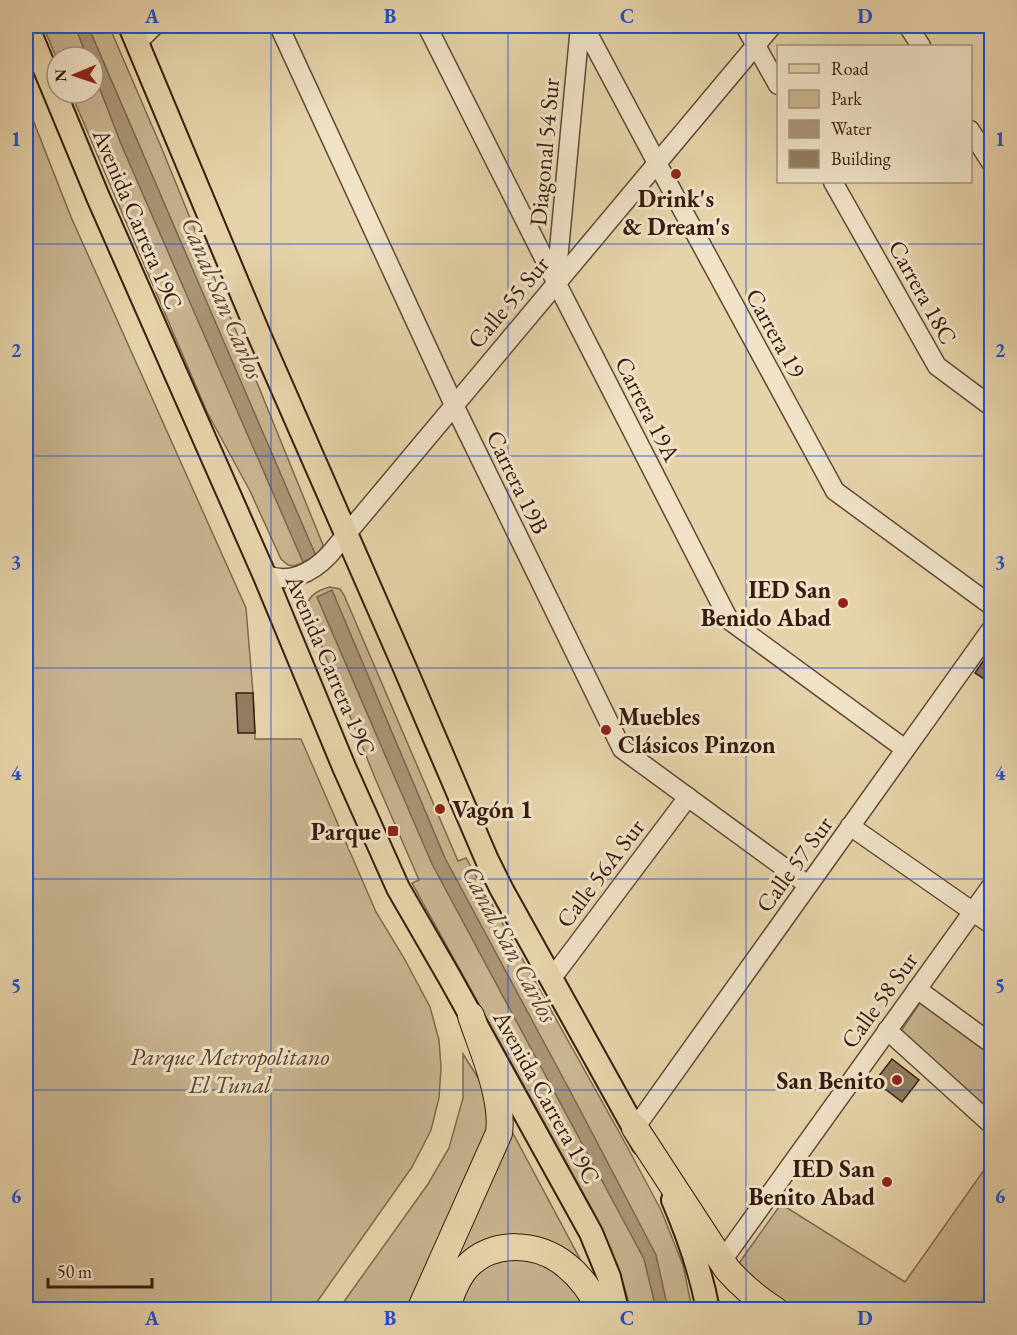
<svg xmlns="http://www.w3.org/2000/svg" width="1017" height="1335" viewBox="0 0 1017 1335" font-family="'EB Garamond',serif">
<rect width="100%" height="100%" fill="#e6d3a9"/>
<filter id="stains"><feTurbulence type="fractalNoise" baseFrequency=".00333" numOctaves="4"/><feColorMatrix values="0 0 0 0 .2 0 0 0 0 .09 0 0 0 0 .02 0 0 0 .5 -.17"/></filter>
<radialGradient id="worn" r=".72"><stop offset=".6" stop-color="#630" stop-opacity="0"/><stop offset="1" stop-color="#630" stop-opacity=".3"/></radialGradient>
<g fill="#c8b48f" stroke="#7f684f" stroke-width="1.5">
<polygon points="43,26 109,26 162,149 323,545 317,556 310,560 294,566 288,565 281,559 250,491 207,412 71,93 93,93 93,57 57,57 57,59"/>
<polygon points="26,102 71,217 246,608 253,693 255,739 301,739 376,912 404,958 430,1007 439,1040 441,1067 439,1098 431,1130 412,1167 312,1309 26,1309"/>
<path d="M 330,587 L 340,589 L 344,595 L 458,861 L 466,858 L 623,1139 L 661,1210 L 683,1265 L 692,1309 L 630,1309 C 623,1274 607,1243 593,1211 L 412,883 L 419,880 L 375,778 L 307,610 C 306,596 318,590 330,587 Z"/>
<polygon points="923,998 991,1048 991,1116 901,1031"/>
<polygon points="463,1054 482,1084 489,1129 410,1309 338,1310 428,1184 449,1148 463,1098"/>
<polygon points="508,1124 587,1272 510,1238 428,1310"/>
<polygon points="991,1160 991,1309 788,1309 772,1301 737,1266 781,1204 905,1282"/>
<polygon points="496,1256 543,1259 580,1287 583,1309 454,1310 464,1282"/>
</g>
<g fill="#aa9475" stroke="#7c644c" stroke-width="1.5">
<polygon points="75,26 88,26 316,556 303,562 121,144 93,71 93,57 87,57"/>
<polygon points="332,590 445,858 577,1104 656,1255 668,1309 656,1309 644,1259 432,864 317,597"/>
</g>
<g fill="#927b5f" stroke="#361b0f" stroke-width="1.5">
<polygon points="992,648 992,684 975,673"/>
<polygon points="236,693 253,693 255,733 238,733"/>
<polygon points="892,1059 919,1080 902,1102 875,1081"/>
</g>
<g fill="none" stroke-linecap="round" stroke-linejoin="round">
<defs>
<g id="minor">
<polyline points="279,26 454,405 622,749 808,885"/>
<polyline points="427,26 556,282 729,620 905,749"/>
<polyline points="584,26 657,163 835,491 992,606"/>
<polyline points="745,26 778,85"/>
<polyline points="908,26 921,46"/>
<polyline points="137,43 154,26"/>
<polyline points="970,130 992,164"/>
<polyline points="833,182 937,366 992,407"/>
<polyline points="556,282 580,26"/>
<path d="M 264,574 C 288,585 312,573 329,555 L 772,26"/>
<polyline points="850,826 992,925"/>
<polyline points="552,978 688,797"/>
<polyline points="917,989 992,1044"/>
<polyline points="887,1030 992,1125"/>
<polyline points="635,1128 992,628"/>
<polyline points="722,1261 992,885"/>
</g>
<g id="major">
<polyline points="27,26 98,197 264,574 344,767 398,888 450,978 591,1233 609,1277 617,1310"/>
<polyline points="130,26 260,337 404,666 487,860 502,890 643,1144"/>
<path d="M 673,1200 C 688,1235 701,1272 708,1310"/>
</g>
<g id="highway">
<path d="M 635,1128 L 727,1269 C 741,1285 756,1298 775,1310"/>
<path d="M 420,1310 L 499,1133 C 504,1098 482,1049 471,1016"/>
<path d="M 446,1310 C 451,1295 456,1280 466,1268 C 492,1239 539,1242 567,1266 C 582,1278 592,1293 601,1310"/>
</g>
</defs>
<use href="#minor" stroke="#624936" stroke-width="21"/>
<use href="#major" stroke="#361b0f" stroke-width="26"/>
<use href="#highway" stroke="#361b0f" stroke-width="28"/>
<use href="#minor" stroke="#efe2c7" stroke-width="18"/>
<use href="#major" stroke="#e6d3a9" stroke-width="22"/>
<use href="#highway" stroke="#e6d3a9" stroke-width="26"/>
</g>
<path fill="none" stroke="#1d4ed8" stroke-width="1.5" stroke-opacity="0.55" d="M 271,26 L 271,1310M 508,26 L 508,1310M 746,26 L 746,1310M 26,244 L 992,244M 26,456 L 992,456M 26,668 L 992,668M 26,879 L 992,879M 26,1090 L 992,1090"/>
<g fill="#8f2418" stroke="#efe2c7" stroke-width="2">
<circle cx="676" cy="174" r="6"/>
<circle cx="843" cy="603" r="6"/>
<circle cx="606" cy="730" r="6"/>
<circle cx="440" cy="809" r="6"/>
<rect x="387" y="825" width="12" height="12" rx="3"/>
<circle cx="897" cy="1080" r="6"/>
<circle cx="887" cy="1182" r="6"/>
</g>
<g text-anchor="middle" dominant-baseline="central" stroke-width="6" stroke-linejoin="round" paint-order="stroke">
<g font-size="24" fill="#361b0f" stroke="#efe2c7">
<text transform="translate(544 152) rotate(-85)">Diagonal 54 Sur</text>
<text transform="translate(138 219) rotate(67)">Avenida Carrera 19C</text>
<text transform="translate(923 292) rotate(61)">Carrera 18C</text>
<text transform="translate(508 302) rotate(-50)">Calle 55 Sur</text>
<text transform="translate(776 333) rotate(61)">Carrera 19</text>
<text transform="translate(648 409) rotate(63)">Carrera 19A</text>
<text transform="translate(518 482) rotate(64)">Carrera 19B</text>
<text transform="translate(331 665) rotate(67)">Avenida Carrera 19C</text>
<text transform="translate(794 864) rotate(-54)">Calle 57 Sur</text>
<text transform="translate(600 873) rotate(-53)">Calle 56A Sur</text>
<text transform="translate(879 1000) rotate(-54)">Calle 58 Sur</text>
<text transform="translate(547 1097) rotate(61)">Avenida Carrera 19C</text>
</g>
<g font-size="24" font-weight="bold" fill="#361b0f" stroke="#efe2c7" text-anchor="end">
<text x="676" y="198" text-anchor="middle">Drink's<tspan x="676" dy="28">&amp; Dream's</tspan></text>
<text x="831" y="589">IED San<tspan x="831" dy="28">Benido Abad</tspan></text>
<text x="618" y="716" text-anchor="start">Muebles<tspan x="618" dy="28">Clásicos Pinzon</tspan></text>
<text x="452" y="809" text-anchor="start">Vagón 1</text>
<text x="381" y="831">Parque</text>
<text x="885" y="1080">San Benito</text>
<text x="875" y="1168">IED San<tspan x="875" dy="28">Benito Abad</tspan></text>
</g>
<g font-size="24" font-style="italic" fill="#5a412f" stroke="#efe2c7">
<text x="230" y="1056">Parque Metropolitano<tspan x="230" dy="28">El Tunal</tspan></text>
</g>
<g font-size="26" font-style="italic" fill="#5f4533" stroke="#efe2c7">
<text transform="translate(223 298) rotate(67)">Canal San Carlos</text>
<text transform="translate(510 944) rotate(62)">Canal San Carlos</text>
</g>
</g>
<rect width="1017" height="1335" fill="none" stroke="#e6d3a9" stroke-width="66"/>
<rect x="777" y="45" width="195" height="138" fill="#efe2c7" stroke="#a5927d" stroke-width="1.5"/>
<rect x="789" y="64" width="30" height="9" fill="#e6d3a9" stroke="#a5927d" stroke-width="1.5"/>
<text x="831" y="75" font-size="18" fill="#361b0f">Road</text>
<rect x="789" y="90" width="30" height="18" fill="#c8b48f" stroke="#a5927d" stroke-width="1.5"/>
<text x="831" y="105" font-size="18" fill="#361b0f">Park</text>
<rect x="789" y="120" width="30" height="18" fill="#aa9475" stroke="#a5927d" stroke-width="1.5"/>
<text x="831" y="135" font-size="18" fill="#361b0f">Water</text>
<rect x="789" y="150" width="30" height="18" fill="#927b5f" stroke="#a5927d" stroke-width="1.5"/>
<text x="831" y="165" font-size="18" fill="#361b0f">Building</text>
<g transform="translate(75 75) rotate(268)"><circle r="28" fill="#efe2c7" stroke="#a5927d" stroke-width="1.5"/>
<path d="M0-4.5L10 22L0 15L-10 22Z" fill="#8f2418"/>
<text y="-9" font-size="16" font-weight="bold" text-anchor="middle" fill="#361b0f">N</text>
</g>
<path d="M48 1278v9h104v-9" fill="none" stroke="#361b0f" stroke-width="3"/>
<text x="57" y="1278" font-size="18" fill="#361b0f" stroke="#efe2c7" stroke-width="4.5" paint-order="stroke">50 m</text>
<rect x="33" y="33" width="951" height="1269" fill="none" stroke="#1d4ed8" stroke-width="2"/>
<g font-size="20" text-anchor="middle" font-weight="bold" fill="#1d4ed8">
<text x="152" y="23">A</text>
<text x="390" y="23">B</text>
<text x="627" y="23">C</text>
<text x="865" y="23">D</text>
<text x="16" y="146">1</text>
<text x="1000" y="146">1</text>
<text x="16" y="357">2</text>
<text x="1000" y="357">2</text>
<text x="16" y="569">3</text>
<text x="1000" y="569">3</text>
<text x="16" y="780">4</text>
<text x="1000" y="780">4</text>
<text x="16" y="992">5</text>
<text x="1000" y="992">5</text>
<text x="16" y="1203">6</text>
<text x="1000" y="1203">6</text>
<text x="152" y="1325">A</text>
<text x="390" y="1325">B</text>
<text x="627" y="1325">C</text>
<text x="865" y="1325">D</text>
</g>
<rect width="100%" height="100%" filter="url(#stains)"/>
<rect width="100%" height="100%" fill="url(#worn)"/>
</svg>
